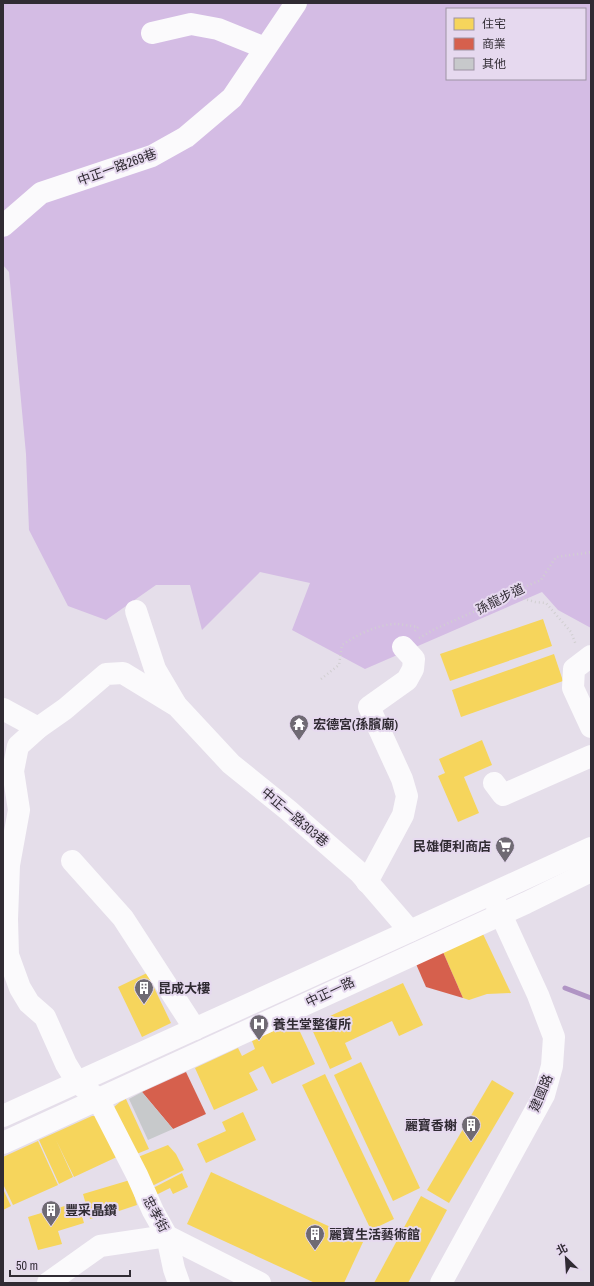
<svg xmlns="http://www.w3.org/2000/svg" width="594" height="1286" viewBox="0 0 594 1286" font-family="'Archivo Narrow','Noto Sans TC',sans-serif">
<rect width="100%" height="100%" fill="#e5deea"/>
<path fill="#d4bce4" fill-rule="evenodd" d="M 3,3 L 591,3 L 591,628 L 558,610 L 542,592 L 365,669 L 292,630 L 310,583 L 260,572 L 202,630 L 190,585 L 156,585 L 106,620 L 68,606 L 29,530 L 26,454 L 9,272 L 3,265 ZM 447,9 L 585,9 L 585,79 L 447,79 Z"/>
<g fill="#f6d55c">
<polygon points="543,619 552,646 450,681 440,654"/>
<polygon points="554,654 563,681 461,717 452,690"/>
<polygon points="482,740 492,765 464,777 479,813 458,822 438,776 445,773 439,759"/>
<polygon points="483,934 511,993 487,994 469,1000 463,998 443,952"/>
<polygon points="147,973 171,1023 142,1037 118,987"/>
<polygon points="403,983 423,1025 399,1036 392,1021 345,1043 352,1059 330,1069 310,1025"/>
<polygon points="295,1021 315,1064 272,1084 263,1066 249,1073 258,1090 214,1110 195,1068 238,1048 242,1056 255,1049 252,1041"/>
<polygon points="361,1062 420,1188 393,1201 334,1075"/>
<polygon points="325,1074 394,1219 371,1230 302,1085"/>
<polygon points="492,1080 514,1093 449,1203 427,1190"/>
<polygon points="126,1099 149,1149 134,1155 114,1107 120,1102"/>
<polygon points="243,1112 256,1140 206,1163 197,1144 226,1131 222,1122"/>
<polygon points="92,1116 96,1116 119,1156 74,1177 56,1140 73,1177 59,1184 39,1140"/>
<polygon points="38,1141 58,1185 13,1205 3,1184 3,1157"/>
<polygon points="168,1145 176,1154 184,1170 152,1186 138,1157"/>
<polygon points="211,1172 363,1242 344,1283 315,1283 187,1224"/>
<polygon points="182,1173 188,1187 173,1194 170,1188 156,1195 153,1188"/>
<polygon points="130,1180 137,1205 119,1211 117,1206 112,1208 113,1212 90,1219 83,1194"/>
<polygon points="3,1189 11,1206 3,1210"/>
<polygon points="421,1196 447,1210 408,1283 374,1283"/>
<polygon points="78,1202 84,1223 58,1231 62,1244 38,1250 28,1217"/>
</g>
<g fill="#d6604d">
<polygon points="443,952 463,998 426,987 416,964"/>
<polygon points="186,1072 206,1114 173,1129 142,1092"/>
</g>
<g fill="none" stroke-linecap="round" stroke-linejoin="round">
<polyline stroke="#b094c4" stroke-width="5" points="565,988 591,998"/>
</g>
<polygon fill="#c7c9cb" points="142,1092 173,1129 148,1140 129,1099"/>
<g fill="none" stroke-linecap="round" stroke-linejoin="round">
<g stroke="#d1cfd1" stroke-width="2.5" stroke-dasharray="1 3" stroke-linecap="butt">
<polyline points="508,594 535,602 546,603 571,632 576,645"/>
<polyline points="419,638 435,629 480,609 508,594 541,580 556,557 586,553 591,552"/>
<path d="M 321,679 L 339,665 L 342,645 C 357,635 376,625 395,624 C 402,624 410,626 418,627 L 414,632"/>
</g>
<g stroke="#fbfafc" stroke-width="22">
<polyline points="152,33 191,24 218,29 265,48"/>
<polyline points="3,226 41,193 152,156 186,137 232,98 296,3"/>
<polyline points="136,611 155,669 175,703"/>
<polyline points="591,656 574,669 573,688 591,727"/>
<polyline points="3,709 38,728"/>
<polyline points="494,783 503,795 591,756"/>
<polyline points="72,861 123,918 195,1029"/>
<polyline points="367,882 403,815 407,796 402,779 369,707 407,680 413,669 414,659 403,647"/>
<polyline points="167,1236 174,1269 179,1283"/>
<polyline points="48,1283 100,1246 167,1236"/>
<polyline points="260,1283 167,1236 153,1211 137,1175 98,1099 77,1082 66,1064 45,1017 29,1003 20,988 8,955 7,919 9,865 19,810 13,771 18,746 38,728 65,709 106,674 123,673 177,706 231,764 288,810 360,873 410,931"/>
<polyline points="441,1283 544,1095 552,1066 554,1037 538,995 493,897"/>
</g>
<g stroke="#fbfafc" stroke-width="22">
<polyline points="3,1116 410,931 591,848"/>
<polyline points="3,1143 526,903 591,871"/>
</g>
</g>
<defs>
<symbol id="temple-pin" viewBox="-11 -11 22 30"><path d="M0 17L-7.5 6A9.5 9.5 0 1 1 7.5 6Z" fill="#6f6a73" stroke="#e6d9ef"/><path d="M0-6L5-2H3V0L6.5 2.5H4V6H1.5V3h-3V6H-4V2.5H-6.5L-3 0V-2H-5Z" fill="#fff"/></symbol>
<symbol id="supermarket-pin" viewBox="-11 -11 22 30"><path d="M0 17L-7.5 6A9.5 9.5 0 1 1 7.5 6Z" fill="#6f6a73" stroke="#e6d9ef"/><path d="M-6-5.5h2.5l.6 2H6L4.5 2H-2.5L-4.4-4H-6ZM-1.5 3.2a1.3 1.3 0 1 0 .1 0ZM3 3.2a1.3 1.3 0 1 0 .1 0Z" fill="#fff"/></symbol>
<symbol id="building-pin" viewBox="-11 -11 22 30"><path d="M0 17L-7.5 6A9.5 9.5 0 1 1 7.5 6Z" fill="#6f6a73" stroke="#e6d9ef"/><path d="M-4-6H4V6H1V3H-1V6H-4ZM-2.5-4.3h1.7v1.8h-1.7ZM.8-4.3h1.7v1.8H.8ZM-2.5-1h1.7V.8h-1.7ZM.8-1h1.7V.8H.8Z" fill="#fff"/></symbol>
<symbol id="hospital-pin" viewBox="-11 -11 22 30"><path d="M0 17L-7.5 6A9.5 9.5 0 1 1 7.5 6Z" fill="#6f6a73" stroke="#e6d9ef"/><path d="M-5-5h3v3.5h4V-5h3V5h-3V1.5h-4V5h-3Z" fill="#fff"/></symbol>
</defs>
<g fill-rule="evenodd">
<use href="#temple-pin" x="288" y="713" width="22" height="30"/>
<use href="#supermarket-pin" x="494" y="835" width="22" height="30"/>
<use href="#building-pin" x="133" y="977" width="22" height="30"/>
<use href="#hospital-pin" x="248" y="1013" width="22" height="30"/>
<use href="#building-pin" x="460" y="1114" width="22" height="30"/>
<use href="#building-pin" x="40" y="1199" width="22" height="30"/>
<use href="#building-pin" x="304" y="1223" width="22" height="30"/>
</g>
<g text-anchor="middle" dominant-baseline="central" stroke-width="4" stroke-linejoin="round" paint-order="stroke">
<g font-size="13" fill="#302b33" stroke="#e6d9ef">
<text transform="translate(117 167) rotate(-20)">中正一路269巷</text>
<text transform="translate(500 599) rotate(-26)">孫龍步道</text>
<text transform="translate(295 817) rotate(40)">中正一路303巷</text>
<text transform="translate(330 992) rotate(-25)">中正一路</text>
<text transform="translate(541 1093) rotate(-67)">建國路</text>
<text transform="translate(156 1214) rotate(62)">忠孝街</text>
</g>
<g font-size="13" font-weight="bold" fill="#302b33" stroke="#e6d9ef" text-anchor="start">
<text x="313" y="724">宏德宮(孫臏廟)</text>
<text x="491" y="846" text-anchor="end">民雄便利商店</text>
<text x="158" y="988">昆成大樓</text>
<text x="273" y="1024">養生堂整復所</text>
<text x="457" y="1125" text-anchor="end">麗寶香榭</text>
<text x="65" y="1210">豐采晶鑽</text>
<text x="329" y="1234">麗寶生活藝術館</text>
</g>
</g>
<rect width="594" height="1286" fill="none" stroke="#302b33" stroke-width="8"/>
<rect x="446" y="8" width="140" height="72" fill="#e6d9ef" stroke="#9d93a4"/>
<rect x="454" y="18" width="20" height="12" fill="#f6d55c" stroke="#9d93a4"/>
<text x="482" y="28" font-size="12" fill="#302b33">住宅</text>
<rect x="454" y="38" width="20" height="12" fill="#d6604d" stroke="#9d93a4"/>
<text x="482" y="48" font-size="12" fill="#302b33">商業</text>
<rect x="454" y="58" width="20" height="12" fill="#c7c9cb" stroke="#9d93a4"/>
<text x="482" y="68" font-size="12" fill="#302b33">其他</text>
<g transform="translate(566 1258) rotate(335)" stroke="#e6d9ef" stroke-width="3" paint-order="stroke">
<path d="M0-3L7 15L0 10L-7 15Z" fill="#302b33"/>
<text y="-6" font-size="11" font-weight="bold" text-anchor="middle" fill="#302b33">北</text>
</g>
<path d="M10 1270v6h120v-6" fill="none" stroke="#302b33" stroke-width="2"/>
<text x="16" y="1270" font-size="12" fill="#302b33" stroke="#e6d9ef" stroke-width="3" paint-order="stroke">50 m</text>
</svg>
